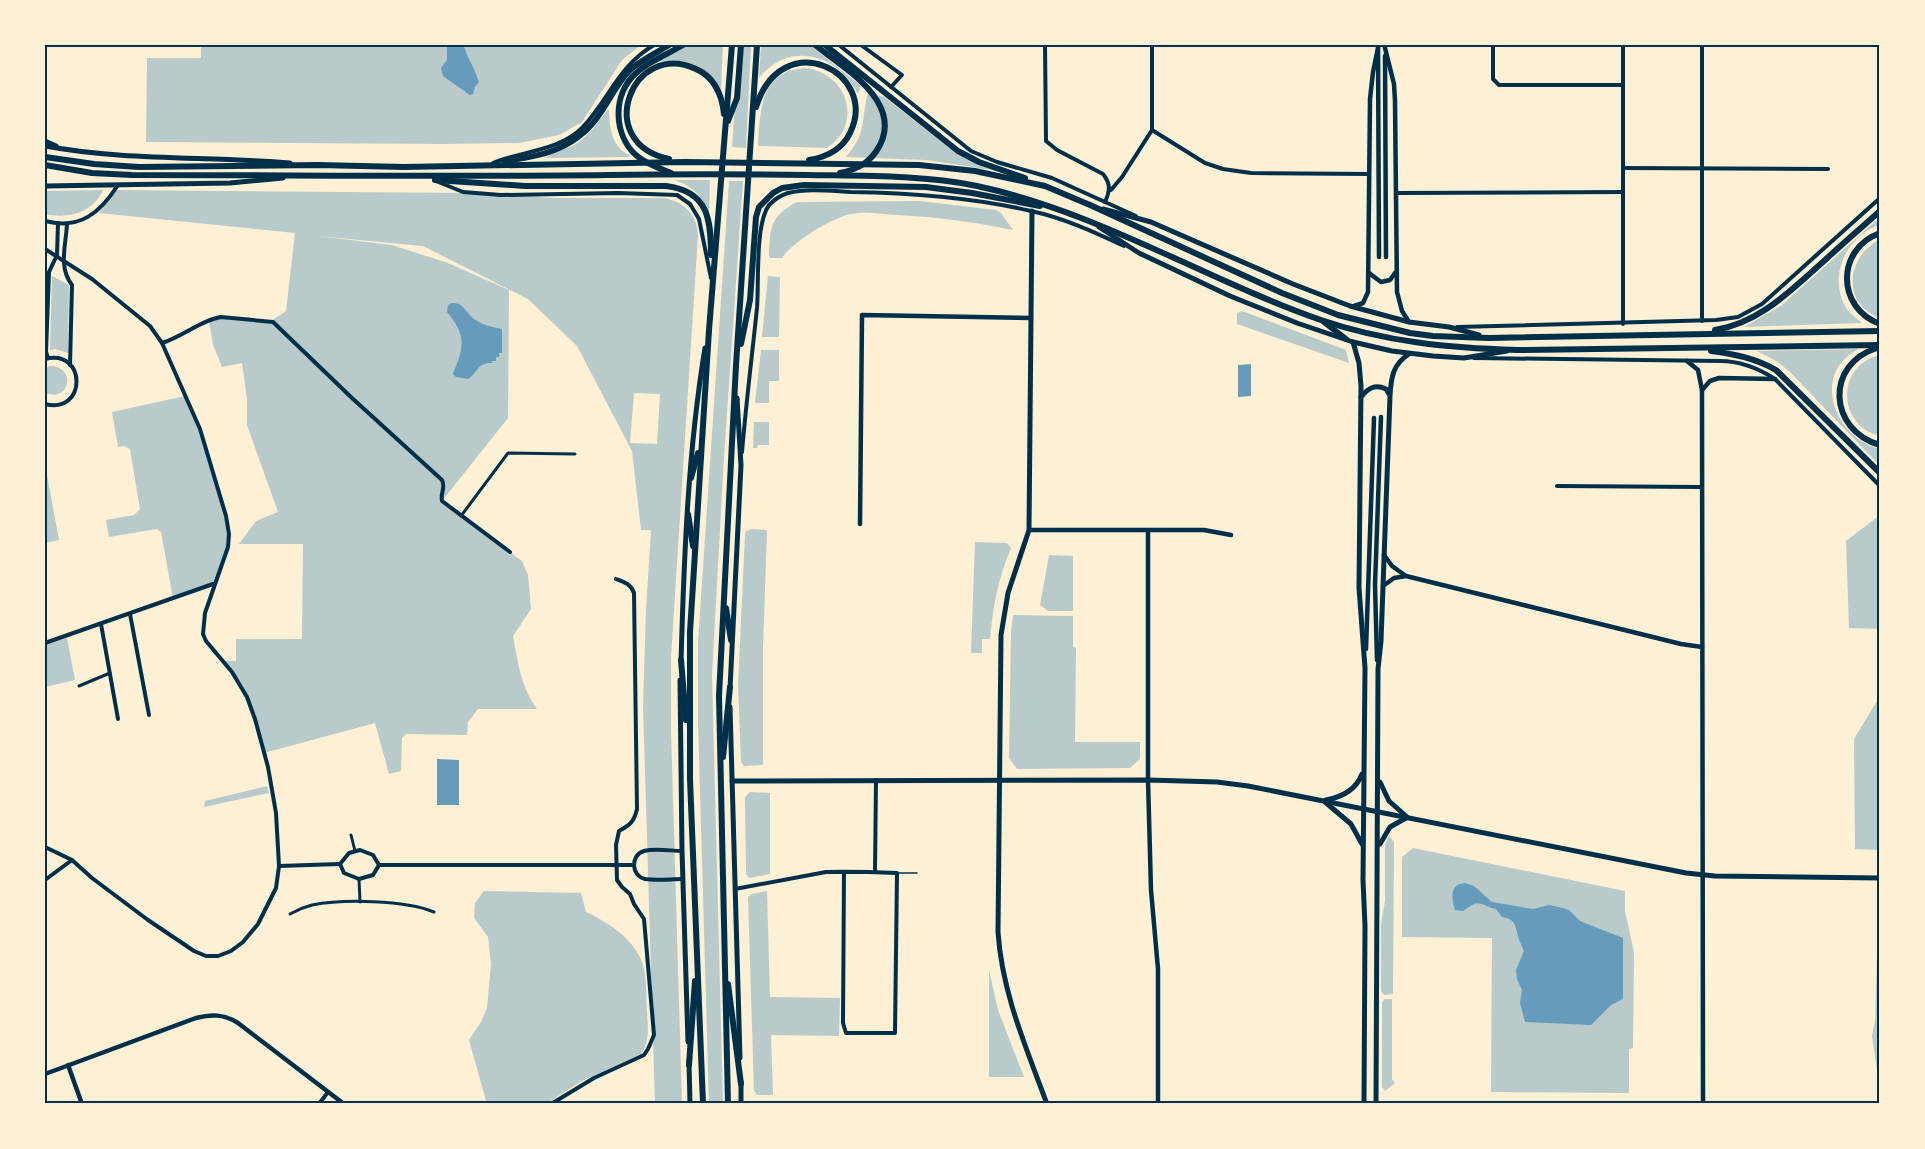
<svg xmlns="http://www.w3.org/2000/svg" width="1925" height="1149" viewBox="0 0 1925 1149" font-family="'Fira Sans',sans-serif">
<rect width="100%" height="100%" fill="#fdf0d5"/>
<g fill="#b9caca" fill-rule="evenodd">
<polygon points="201,45 641,45 622,60 582,122 559,135 519,143 445,144 146,142 147,58 201,58"/>
<path d="M 686,45 L 723,45 L 721,90 C 706,66 684,56 657,62 Z"/>
<polygon points="739,45 751,45 746,148 732,147"/>
<path d="M 761,45 L 810,45 L 861,86 L 858,94 C 838,54 789,40 759,78 Z"/>
<path d="M 806,68 C 847,73 864,124 827,148 L 758,146 C 760,111 760,70 806,68 Z"/>
<path d="M 868,92 L 884,97 L 960,156 L 992,170 L 926,160 L 846,157 C 867,133 861,120 868,92 Z"/>
<path d="M 609,109 C 609,126 612,149 630,155 L 629,157 L 546,158 C 553,151 567,150 576,144 C 590,135 598,121 609,109 Z"/>
<path d="M 674,180 L 710,180 L 709,213 C 701,195 693,186 674,180 Z"/>
<polygon points="729,181 743,181 724,457 712,675 723,1104 709,1104 698,722 698,642"/>
<path d="M 103,190 C 93,213 68,219 45,214 L 45,191 Z"/>
<path d="M 117,190 L 469,193 L 555,198 L 664,198 C 684,202 697,214 698,235 L 671,657 L 671,730 L 682,1104 L 655,1104 L 643,706 L 646,610 L 651,530 L 641,530 L 632,451 L 577,346 L 528,299 L 423,246 L 317,236 L 392,245 L 448,263 L 509,290 L 508,418 L 442,501 L 522,561 L 528,575 L 531,609 L 513,636 C 518,663 521,687 537,709 L 478,709 L 468,722 L 467,735 L 406,734 L 402,738 L 401,771 L 389,774 L 375,723 L 264,753 L 247,697 L 223,661 L 236,661 L 236,639 L 302,639 L 303,544 L 239,544 L 256,521 L 278,512 L 247,425 L 247,399 L 242,363 L 222,367 L 213,345 L 209,321 L 221,317 L 271,321 L 286,311 L 295,233 L 99,213 ZM 634,393 L 660,394 L 657,444 L 630,443 Z"/>
<path d="M 920,201 L 996,210 L 1001,213 L 1013,230 C 974,222 937,217 897,215 C 883,214 866,211 851,214 C 833,217 791,243 782,258 L 771,258 L 769,256 C 770,228 770,216 797,202 Z"/>
<path d="M 1880,217 L 1880,225 C 1847,235 1828,275 1845,306 C 1849,313 1856,318 1862,323 L 1744,327 L 1782,305 Z"/>
<path d="M 1880,239 L 1880,318 C 1841,304 1846,257 1880,239 Z"/>
<polygon points="52,276 69,285 68,353 55,349 50,350"/>
<polygon points="768,276 780,277 779,337 762,337"/>
<polygon points="1242,311 1346,350 1349,363 1237,324 1237,313"/>
<path d="M 1859,349 C 1810,373 1834,438 1880,449 L 1880,466 L 1789,371 L 1776,361 L 1757,351 Z"/>
<polygon points="761,350 779,350 779,381 769,381 769,403 755,403"/>
<path d="M 1880,355 L 1880,436 C 1836,425 1836,365 1880,355 Z"/>
<path d="M 50,366 C 77,366 70,403 45,393 L 45,368 Z"/>
<path d="M 185,396 C 199,427 235,517 227,549 C 224,561 218,573 214,584 L 173,598 L 161,532 L 157,529 L 109,537 L 106,520 L 134,515 L 140,509 L 130,449 L 124,446 L 118,447 L 112,412 Z"/>
<polygon points="754,422 769,422 769,445 758,445 757,448 753,448"/>
<polygon points="45,464 59,540 45,543"/>
<polygon points="1880,515 1880,629 1849,628 1846,541"/>
<polygon points="752,529 767,530 763,648 763,765 744,766 741,762 738,685 745,535 746,531"/>
<path d="M 975,542 L 1007,543 L 1011,548 C 998,578 993,607 990,639 L 982,639 L 982,653 L 971,653 Z"/>
<polygon points="1049,555 1073,556 1073,611 1048,611 1040,605"/>
<polygon points="1013,615 1073,616 1073,647 1076,648 1075,742 1140,742 1140,759 1130,768 1017,769 1009,758 1011,632"/>
<polygon points="67,638 75,680 45,687 45,645"/>
<polygon points="1880,696 1880,850 1855,849 1854,739"/>
<polygon points="267,786 269,793 204,807 205,801"/>
<polygon points="750,792 770,793 770,874 749,878 746,874 745,797"/>
<polygon points="1389,836 1394,842 1393,994 1384,995 1381,991 1381,924 1385,901 1385,845"/>
<polygon points="1413,848 1625,891 1625,911 1634,952 1633,1048 1629,1049 1629,1093 1491,1092 1492,938 1402,937 1402,857"/>
<path d="M 484,891 L 581,893 L 586,912 C 609,923 635,939 643,965 C 647,980 646,997 647,1013 C 648,1027 650,1041 641,1054 L 580,1082 L 546,1104 L 487,1104 L 469,1040 L 481,1022 L 487,1008 L 491,964 L 488,937 L 474,918 L 475,903 Z"/>
<polygon points="767,891 770,997 840,998 839,1036 771,1035 773,1095 757,1095 754,1091 748,897 752,894"/>
<polygon points="1880,919 1880,1090 1872,1036 1875,1021 1878,923"/>
<polygon points="989,970 998,1010 1024,1077 989,1077"/>
<polygon points="1384,999 1392,999 1392,1079 1395,1083 1385,1091 1382,1087 1382,1003"/>
</g>
<g fill="#669bbc">
<path d="M 447,45 L 463,45 C 466,50 466,54 469,59 C 473,67 476,73 479,82 L 475,87 L 473,94 L 470,95 L 443,76 L 441,68 L 447,60 Z"/>
<path d="M 451,303 C 464,302 465,312 474,319 C 482,325 492,327 502,329 L 502,353 L 499,353 L 499,357 L 496,357 L 496,361 L 492,361 L 492,363 C 478,362 477,373 468,379 L 456,377 L 453,374 C 464,347 467,336 447,312 L 448,305 Z"/>
<polygon points="1251,364 1251,396 1238,397 1238,365"/>
<polygon points="437,759 459,760 459,805 437,805"/>
<path d="M 1465,883 L 1474,886 L 1492,902 L 1533,909 L 1549,905 L 1563,908 L 1569,910 L 1580,921 L 1623,938 L 1623,999 L 1611,1005 L 1591,1025 L 1525,1022 L 1520,1003 L 1522,990 L 1517,979 L 1516,970 L 1524,951 C 1522,946 1519,941 1518,936 C 1515,924 1515,919 1502,917 L 1496,909 C 1487,908 1480,900 1472,905 C 1469,907 1466,909 1463,911 L 1455,910 C 1451,897 1450,884 1465,883 Z"/>
</g>
<g fill="none" stroke-linecap="round" stroke-linejoin="round">
<polyline stroke="#003049" stroke-width="1.5" points="898,873 917,873"/>
<g stroke="#003049" stroke-width="3">
<polyline points="461,516 508,453 575,454"/>
<polyline points="79,686 110,673"/>
<polyline points="351,835 355,851"/>
<polyline points="359,879 360,902"/>
<path d="M 290,914 C 297,910 304,907 312,905 C 343,899 405,900 434,912"/>
</g>
<g stroke="#003049" stroke-width="4">
<polyline points="839,45 971,151 997,162 1052,178 1136,216"/>
<polyline points="861,45 902,75 891,87"/>
<path d="M 1045,45 L 1046,141 L 1057,150 L 1103,174 C 1111,184 1110,191 1105,202"/>
<polyline points="1493,45 1493,79 1499,85 1623,85"/>
<polyline points="1623,45 1623,324"/>
<polyline points="1702,45 1702,321"/>
<polyline points="1152,130 1205,163 1223,169 1251,173 1369,174"/>
<path d="M 493,163 C 522,151 559,151 582,128 C 609,100 618,66 654,45"/>
<polyline points="1623,168 1828,169"/>
<polyline points="436,181 463,192 501,195 618,193 677,195 690,204 699,219 711,278"/>
<polyline points="1111,190 1122,177 1152,130 1152,45"/>
<polyline points="1396,193 1623,192"/>
<path d="M 45,221 C 80,230 100,213 118,185"/>
<path d="M 67,224 C 66,245 58,267 72,285 L 70,365"/>
<polyline points="45,249 92,279 150,326 162,343 200,429 226,516 229,534 228,547 205,613 203,634 206,641 232,672 247,697 255,719 268,767 276,813 279,866 276,888 258,924 243,942 231,951 218,956 206,956 194,951 148,920 92,878 72,860 45,847"/>
<polyline points="1457,327 1716,320 1738,317 1762,304 1880,198"/>
<path d="M 162,343 C 182,337 201,320 221,317 L 273,322 L 352,398 L 442,480 C 446,488 440,493 442,501 L 510,552"/>
<polyline points="48,358 46,352 49,272 57,255 58,223"/>
<path d="M 1474,358 L 1720,361 C 1740,361 1758,368 1775,379 L 1880,486"/>
<path d="M 45,359 C 87,348 87,415 45,404"/>
<path d="M 742,452 C 746,404 752,356 757,308 C 759,283 755,224 769,205 C 774,200 781,195 788,193 C 808,188 831,191 851,192 C 912,193 971,197 1031,211 C 1064,218 1094,232 1124,246"/>
<polyline points="1557,486 1702,487"/>
<polyline points="130,614 149,715"/>
<polyline points="101,624 118,719"/>
<polyline points="45,643 213,584"/>
<polygon points="360,850 373,855 379,865 373,875 359,879 344,873 340,864 349,853"/>
<path d="M 682,851 C 671,851 655,848 644,851 C 630,855 631,876 645,879 C 657,881 671,879 683,879"/>
<polyline points="379,865 634,865"/>
<polyline points="279,866 340,864"/>
<polyline points="875,872 876,780"/>
<polyline points="45,880 72,860"/>
<path d="M 735,889 L 826,872 C 850,871 874,872 897,873 L 895,1033 L 846,1033 L 843,1023 L 844,872"/>
<polyline points="319,1104 328,1092"/>
<path d="M 551,1104 L 594,1078 L 644,1055 L 648,1049 L 654,1035 L 644,919 L 634,904 L 630,894 L 622,887 L 617,880 L 616,845 L 619,831 C 630,825 634,822 637,809 L 634,593 C 631,584 624,582 616,579"/>
</g>
<g stroke="#003049" stroke-width="4.5">
<polyline points="1378,45 1379,257"/>
<polyline points="1385,48 1394,84 1395,101 1397,292 1402,311 1409,322"/>
<polyline points="1385,56 1386,257"/>
<polyline points="1369,273 1381,282 1390,280 1395,273"/>
<polyline points="1354,306 1363,303 1368,292 1370,99 1373,72 1378,48"/>
<polyline points="1687,361 1698,370 1702,390 1703,1104"/>
<polyline points="1702,390 1710,381 1719,378 1775,379"/>
<polyline points="860,524 862,315 1031,318"/>
<polyline points="1029,530 1204,530 1231,535"/>
<polyline points="1148,531 1148,780 1151,890 1158,969 1158,1104"/>
<polyline points="1384,555 1392,566 1406,576 1681,644 1702,647"/>
<polyline points="1383,586 1394,578 1406,576"/>
<polyline points="1366,649 1374,418"/>
<polyline points="1377,660 1375,585 1381,417"/>
<polyline points="68,1065 82,1104"/>
<path d="M 45,1074 L 196,1018 C 212,1014 224,1014 238,1023 L 344,1104"/>
</g>
<g stroke="#003049" stroke-width="5">
<polyline points="45,141 56,146"/>
<path d="M 45,146 C 126,161 208,156 290,163"/>
<polyline points="45,186 230,183 283,178"/>
<polyline points="1103,209 1151,222 1293,284 1350,306 1409,322 1449,327 1479,335"/>
<path d="M 1032,211 L 1029,530 L 1008,593 L 1001,635 L 998,932 C 1002,993 1026,1047 1047,1104"/>
<polyline points="1099,227 1139,253 1230,296 1297,323 1353,342 1392,351 1433,356 1464,358 1507,351"/>
<polyline points="1353,342 1359,363 1361,386 1359,588 1365,668 1363,880 1365,926 1364,1104"/>
<path d="M 1361,397 C 1368,388 1375,384 1386,389 L 1389,394"/>
<path d="M 681,662 C 684,557 688,451 705,348"/>
<polyline points="680,680 682,851 688,1042"/>
<polyline points="730,689 741,465 737,398"/>
<polyline points="730,707 740,1058"/>
<polyline points="732,781 1148,780 1217,782 1248,786 1686,873 1715,876 1880,878"/>
<polyline points="1380,782 1389,801 1407,817"/>
<path d="M 1326,800 C 1342,797 1356,790 1362,774"/>
<polyline points="1325,802 1351,824 1362,844"/>
<polyline points="1380,844 1390,827 1406,818"/>
<polyline points="689,1061 690,1104"/>
<polyline points="741,1082 741,1104"/>
<path d="M 1376,1104 L 1378,669 L 1381,641 L 1390,396 C 1391,377 1393,364 1409,354"/>
</g>
<g stroke="#003049" stroke-width="6">
<path d="M 815,45 C 844,68 902,101 880,145 C 871,162 859,169 840,173"/>
<polyline points="825,45 958,151 979,162 1025,178"/>
<path d="M 756,107 C 782,24 880,72 850,133 C 842,150 827,157 809,160"/>
<polyline points="728,121 737,98 741,45"/>
<polyline points="45,157 94,164 139,167 318,165 404,167 685,162 919,165 975,171 1045,186 1090,205 1282,293 1338,315 1410,333 1433,336 1489,338 1880,331"/>
<path d="M 669,159 C 592,143 632,39 696,69 C 714,77 722,95 724,114"/>
<path d="M 505,161 C 544,156 578,148 601,112 C 610,99 618,82 630,70 C 641,60 656,53 669,45"/>
<path d="M 45,165 L 92,173 L 132,175 C 291,175 450,177 608,175 C 675,174 741,174 807,175 C 864,176 922,175 977,186 C 1099,212 1204,279 1321,320 C 1385,342 1450,348 1517,350 L 1880,345"/>
<path d="M 671,173 C 661,169 650,165 641,159 C 615,141 611,101 632,77 C 645,63 666,55 683,45"/>
<path d="M 435,180 L 525,186 L 666,186 C 708,191 711,219 711,255"/>
<path d="M 1880,233 C 1836,249 1836,308 1880,324"/>
<polyline points="1324,322 1346,339"/>
<path d="M 1715,330 C 1760,323 1791,290 1824,261 C 1842,244 1861,228 1880,211"/>
<polyline points="741,344 750,300 756,217 759,207 773,193 782,188 804,185 926,187 972,193 1040,206"/>
<path d="M 1877,348 C 1825,364 1828,430 1880,445"/>
<path d="M 1711,351 C 1734,354 1755,358 1776,370 L 1880,473"/>
<polyline points="691,478 698,453"/>
<polyline points="688,514 693,546"/>
<polyline points="726,608 731,640"/>
<polyline points="681,660 686,720"/>
<polyline points="723,757 730,687"/>
<polyline points="728,984 741,1084"/>
<polyline points="689,1065 695,981"/>
<polyline points="703,1104 690,779 690,632 709,330 732,45"/>
<polyline points="728,1104 719,696 736,365 757,45"/>
</g>
</g>
<rect width="1925" height="1149" fill="none" stroke="#fdf0d5" stroke-width="93"/>
<rect x="46" y="46" width="1832" height="1056" fill="none" stroke="#003049" stroke-width="2"/>
</svg>
